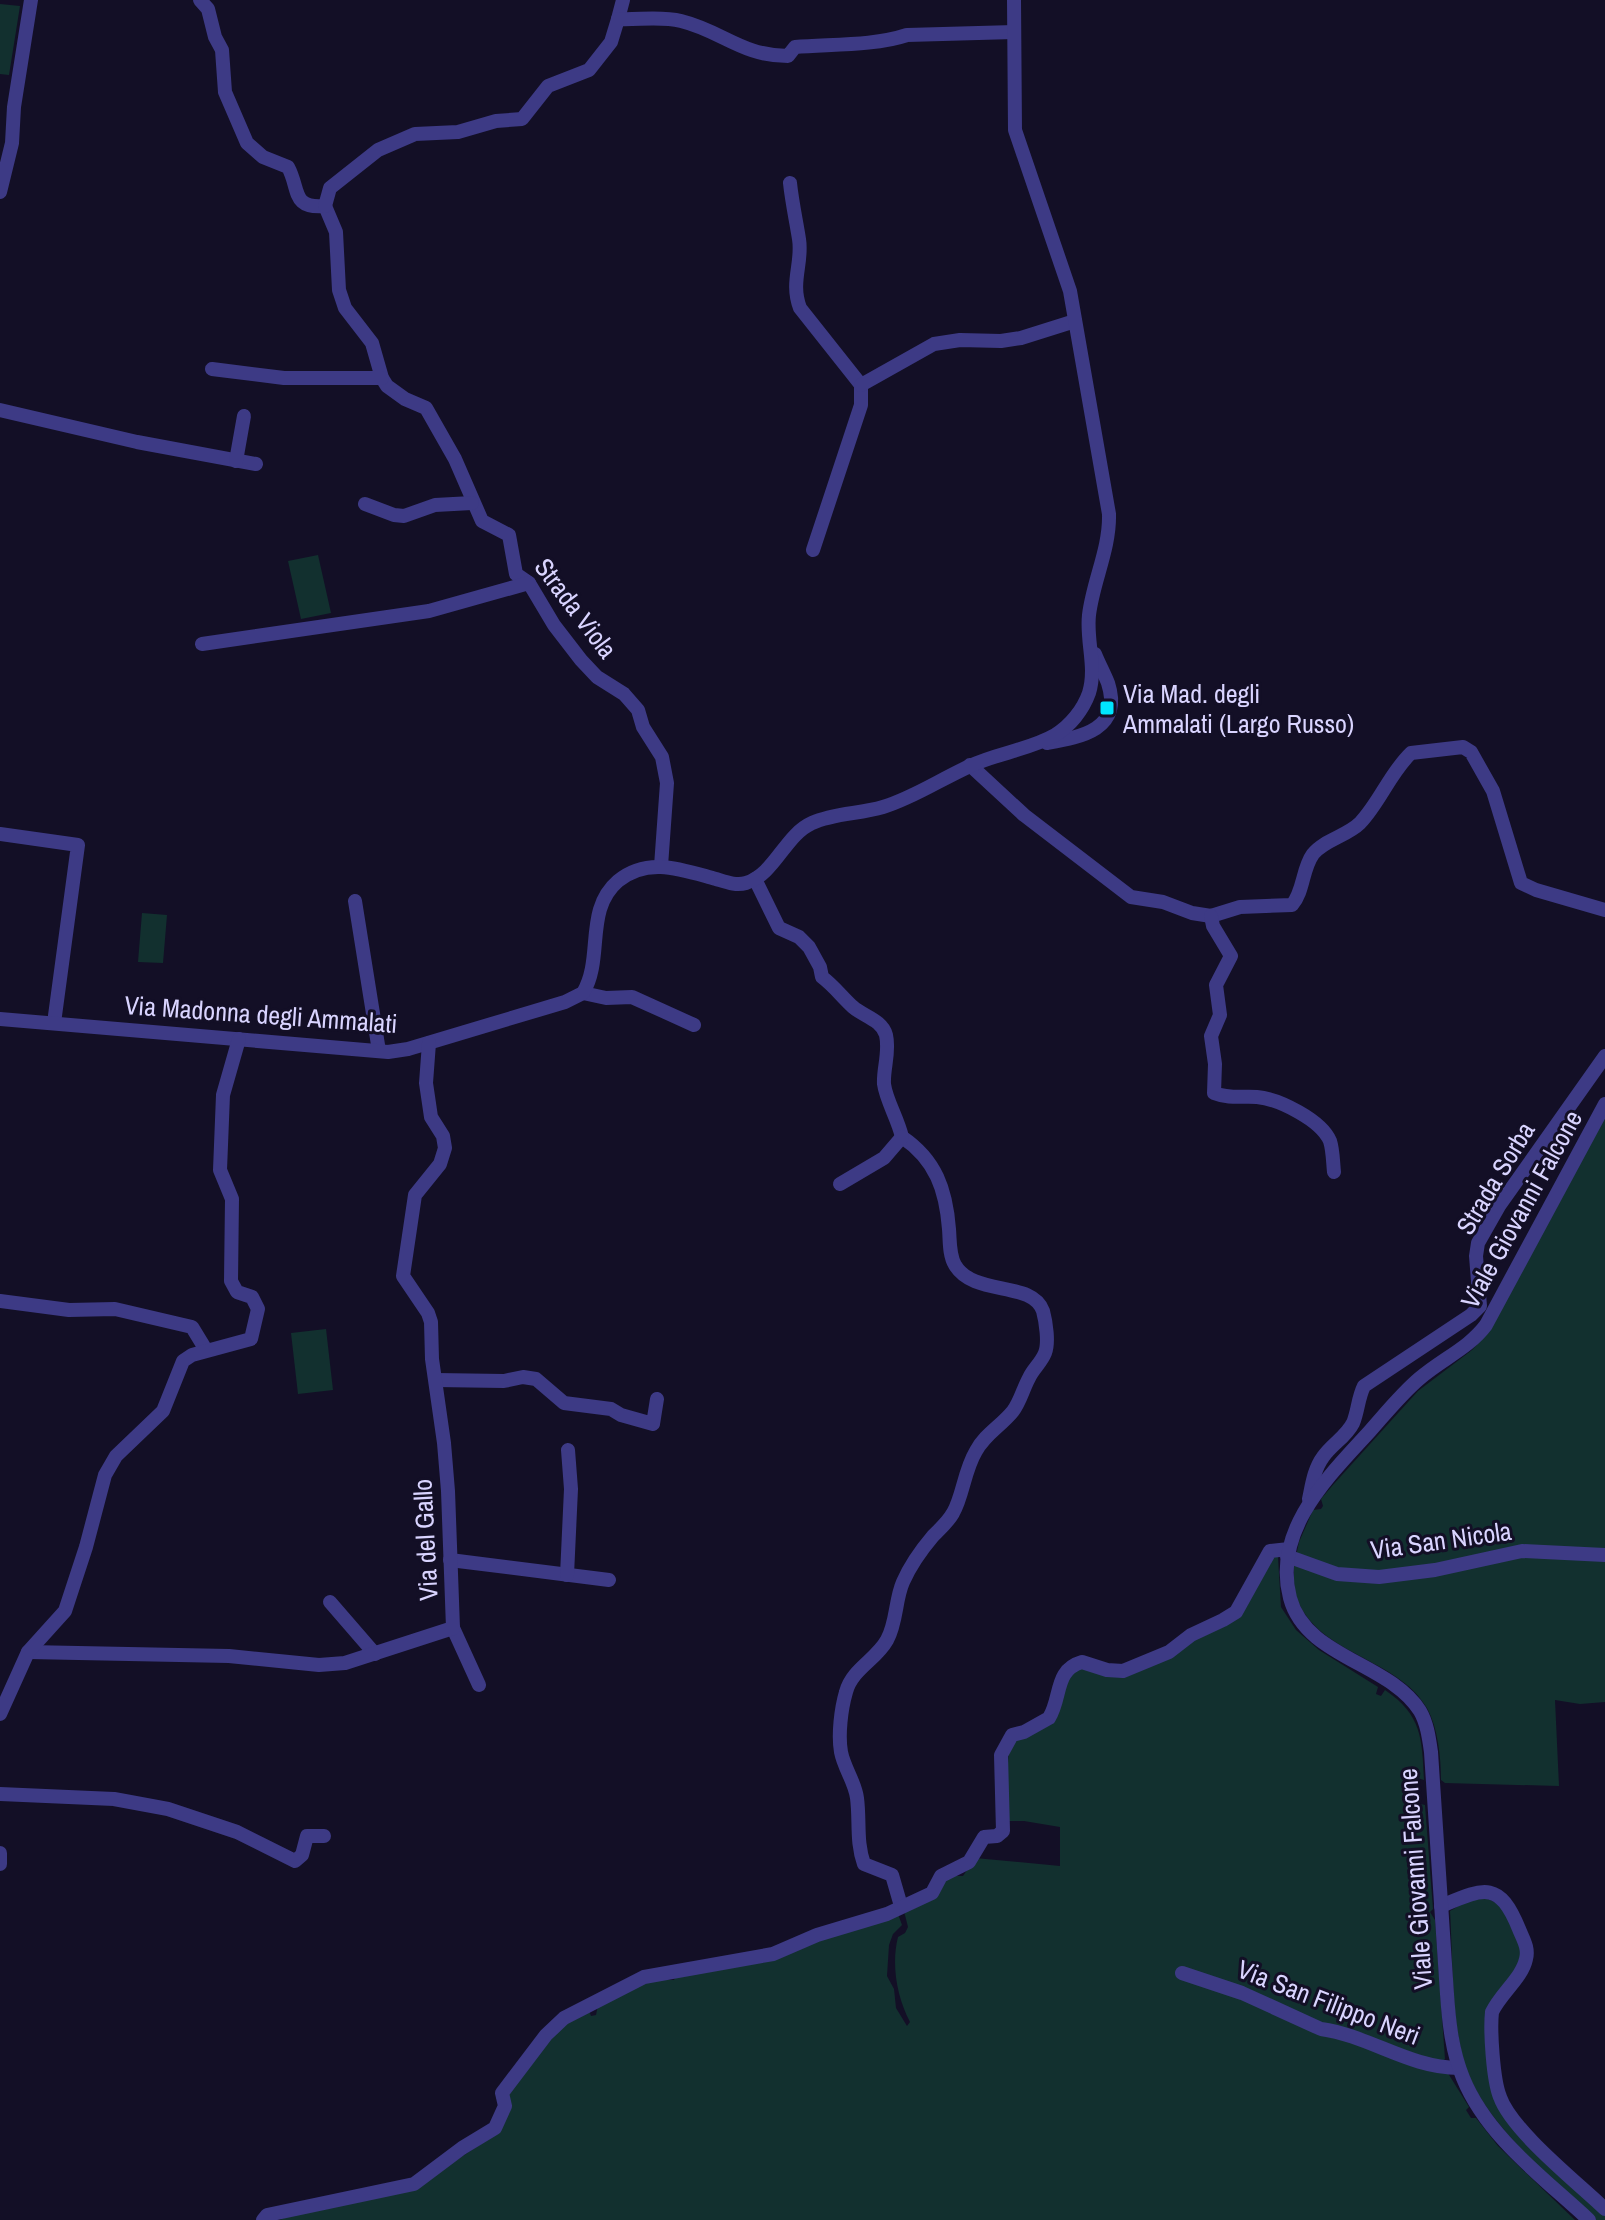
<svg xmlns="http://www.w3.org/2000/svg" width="1605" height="2220" viewBox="0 0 1605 2220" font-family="'Archivo Narrow',sans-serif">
<rect width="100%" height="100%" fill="#130f26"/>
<g fill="#12302f">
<polygon points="0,4 20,6 9,75 0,74"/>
<polygon points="318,555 331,613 301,619 288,561"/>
<polygon points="142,913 167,915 163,963 138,962"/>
<polygon points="1605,1116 1605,1553 1522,1549 1380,1574 1339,1571 1296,1556 1299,1542 1313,1510 1321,1509 1323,1506 1321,1499 1332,1486 1418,1391 1472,1350 1488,1333"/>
<polygon points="326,1329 333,1390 298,1394 291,1333"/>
<path d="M 1538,1555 L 1605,1559 L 1605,1702 L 1580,1704 L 1555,1700 L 1559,1786 L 1445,1783 L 1441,1780 C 1441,1758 1438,1728 1427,1708 C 1398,1658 1319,1655 1297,1599 C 1293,1588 1294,1575 1294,1563 L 1338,1577 Z"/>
<path d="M 1270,1557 L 1278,1557 L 1281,1607 L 1296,1630 L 1319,1650 L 1378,1687 L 1376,1694 L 1381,1696 L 1385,1690 C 1422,1715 1422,1738 1424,1780 L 1408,1775 L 1406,1801 L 1425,1805 L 1433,1909 L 1430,1912 L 1435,1920 L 1445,2059 L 1441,2062 L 1469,2107 L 1466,2110 L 1471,2118 L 1476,2118 L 1498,2146 L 1575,2220 L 280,2220 L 296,2212 L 415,2187 L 498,2133 L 506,2096 L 553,2033 L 588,2008 L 591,2016 L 596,2015 L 598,2005 L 644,1979 L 666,1976 L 666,1980 L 674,1980 L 676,1975 L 898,1914 L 902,1925 L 893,1934 L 889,1945 L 887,1976 L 894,1989 L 896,2008 L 907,2026 L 910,2022 C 897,1997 891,1965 898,1937 L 905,1933 L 908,1927 L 904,1911 L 950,1876 L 963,1876 L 975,1858 L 1060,1866 L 1060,1827 L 1024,1821 L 1005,1821 L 1009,1744 L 1051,1724 L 1066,1680 L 1080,1668 L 1112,1676 L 1223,1626 Z"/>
<path d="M 1486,1898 L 1504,1907 L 1523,1949 L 1521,1963 L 1492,2000 L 1493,2089 L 1605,2213 L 1605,2220 L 1595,2220 C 1552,2177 1489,2128 1467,2071 C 1451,2027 1453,1959 1450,1911 L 1467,1901 Z"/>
</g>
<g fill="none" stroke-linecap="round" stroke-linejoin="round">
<g stroke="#3d3a85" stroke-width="14">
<path d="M 200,0 L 208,9 L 215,37 L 222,50 L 225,92 L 247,143 L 263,157 L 288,167 C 300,189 291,209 325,206 L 336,232 L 339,290 L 345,308 L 372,343 L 382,378 L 387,386 L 405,399 L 426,408 L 455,459 L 482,521 L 509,535 L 516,574 L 529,583 L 554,625 L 581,660 L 597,677 L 624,694 L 638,710 L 643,727 L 662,757 L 667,783 L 661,866"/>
<polyline points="618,19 623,0"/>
<path d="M 790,183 C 792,202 796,220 799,239 C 803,263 790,282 800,308 L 861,385 L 861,405 L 813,550"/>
<polyline points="0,192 12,143 14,107 31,0"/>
<path d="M 325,206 L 330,188 L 378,150 L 415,134 L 458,132 L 496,121 L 522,119 L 548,86 L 589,70 L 611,42 L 618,19 C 639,20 661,16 681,21 C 722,31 742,56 788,56 L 795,47 C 831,44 874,46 907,35 L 1014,32"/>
<polyline points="212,369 284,378 382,378"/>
<polyline points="861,385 934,344 960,340 1001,341 1021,338 1075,321"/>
<polyline points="0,410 137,442 256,464"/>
<polyline points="236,461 244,416"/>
<polyline points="365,504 394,515 404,516 435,505 472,503"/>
<polyline points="202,644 429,611 529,583"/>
<path d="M 1047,743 C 1081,737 1123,730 1108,683 C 1104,673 1099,664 1095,654"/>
<path d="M 970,765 L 1024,815 L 1131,897 L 1163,902 L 1192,913 L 1211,916 L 1240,907 L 1292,905 C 1304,891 1302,869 1313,854 C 1324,840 1347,836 1360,823 C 1380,802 1390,773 1411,753 L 1463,747 L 1471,752 L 1493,791 L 1521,883 L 1536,890 L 1605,910"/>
<polyline points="0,834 78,845 54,1023"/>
<path d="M 755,879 L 779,928 L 799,937 L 809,947 L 820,967 L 822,977 C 834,986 842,997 853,1007 C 863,1016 882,1020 886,1035 C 890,1052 883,1069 884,1084 C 886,1100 898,1119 902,1137 C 936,1160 946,1190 949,1229 C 950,1241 949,1255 955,1265 C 974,1297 1032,1280 1043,1311 C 1046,1322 1049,1343 1045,1353 C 1041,1363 1033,1369 1029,1378 C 1023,1389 1020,1402 1013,1411 C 1001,1426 985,1434 976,1451 C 964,1471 963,1496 953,1513 C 948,1522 940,1529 933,1536 C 922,1549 910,1566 903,1582 C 895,1600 897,1622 887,1640 C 876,1660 852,1669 846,1692 C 841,1709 838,1735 841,1752 C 844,1768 855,1782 857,1798 C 860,1821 856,1842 864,1864 L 892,1875 L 901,1906"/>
<polyline points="355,901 379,1051"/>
<path d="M 1211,916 L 1213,926 L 1231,956 L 1216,985 L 1220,1015 L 1211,1036 L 1215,1064 L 1214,1093 C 1229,1099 1242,1096 1257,1097 C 1279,1099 1321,1120 1330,1141 C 1333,1150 1333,1163 1334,1172"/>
<polyline points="583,993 606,998 632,997 694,1025"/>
<path d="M 0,1019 L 388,1052 L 408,1049 L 565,1002 L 583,993 C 604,958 584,910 618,881 C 648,856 683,870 716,879 C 726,882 736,886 746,883 C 775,874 785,835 812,823 C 834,813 860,814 883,807 C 913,798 941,779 970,766 C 997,753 1029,750 1055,735 C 1070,726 1083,710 1089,693 C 1097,667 1086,641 1089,615 C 1093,581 1110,549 1109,514 L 1070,291 L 1015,130 L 1014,0"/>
<polyline points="840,1184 884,1158 902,1137"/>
<polyline points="0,1301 69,1310 115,1309 192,1327 206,1350"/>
<polyline points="436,1380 504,1381 523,1377 536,1379 564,1403 611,1409 621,1415 653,1424 657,1399"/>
<path d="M 1309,1499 C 1312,1485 1314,1469 1323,1457 C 1332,1444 1346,1437 1353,1423 C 1358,1411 1358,1398 1364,1386 L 1471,1315 L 1480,1306 L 1476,1256 L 1478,1243 L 1499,1206 L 1605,1056"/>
<polyline points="1287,1556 1337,1574 1379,1577 1435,1570 1522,1551 1605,1555"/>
<polyline points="450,1560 609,1580"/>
<polyline points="567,1575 571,1489 568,1450"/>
<polyline points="330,1602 375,1654"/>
<polyline points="453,1628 479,1685"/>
<polyline points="28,1652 229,1656 319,1665 345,1663 453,1628 448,1491 444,1443 432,1359 431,1322 428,1313 403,1276 415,1195 440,1164 445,1148 443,1136 431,1117 426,1083 429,1043"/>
<polyline points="0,1714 28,1652 65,1611 86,1547 105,1475 116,1456 163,1411 183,1361 192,1355 251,1339 258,1309 252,1297 237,1292 231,1281 232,1199 220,1170 223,1095 239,1039"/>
<polyline points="0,1794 114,1799 168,1809 237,1832 295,1861 302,1855 307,1836 324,1836"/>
<polyline points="0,1853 0,1864"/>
<path d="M 1441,1906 C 1484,1888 1499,1880 1519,1929 C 1523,1939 1529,1948 1526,1959 C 1522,1978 1501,1993 1492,2012 C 1490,2030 1493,2080 1500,2097 C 1512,2131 1578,2183 1605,2209"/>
<path d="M 1182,1973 L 1242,1993 L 1321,2029 C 1370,2036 1409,2068 1459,2068"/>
<path d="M 263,2220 L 267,2215 L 414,2184 L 462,2148 L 495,2128 L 505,2106 L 502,2093 L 546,2035 L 564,2018 L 644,1977 L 773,1954 L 817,1935 L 887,1914 L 932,1893 L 941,1876 L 969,1862 L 984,1837 L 997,1836 L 1003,1831 L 1001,1755 L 1012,1735 L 1024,1732 L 1049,1718 C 1062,1697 1054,1670 1082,1662 L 1107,1670 L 1123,1671 L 1169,1652 L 1191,1635 L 1223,1620 L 1236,1612 L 1270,1551 L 1289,1549"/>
<path d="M 1589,2220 C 1544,2178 1487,2137 1463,2078 C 1452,2051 1449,2023 1447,1994 L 1431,1752 C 1429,1738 1427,1723 1420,1711 C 1389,1662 1306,1658 1290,1598 C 1272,1530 1329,1476 1370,1431 C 1386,1413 1402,1393 1420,1378 C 1442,1359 1469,1348 1486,1325 L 1605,1104"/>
</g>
</g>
<rect fill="#00e5ff" stroke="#130f26" stroke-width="3" x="1099" y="700" width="16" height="16" rx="4"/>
<g text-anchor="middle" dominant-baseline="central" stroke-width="6" stroke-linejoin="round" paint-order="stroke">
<g font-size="26" fill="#d9d4ff" stroke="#130f26">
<text transform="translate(576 608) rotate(53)">Strada Viola</text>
<text transform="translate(261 1014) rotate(4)">Via Madonna degli Ammalati</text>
<text transform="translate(1495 1178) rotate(-59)">Strada Sorba</text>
<text transform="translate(1521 1209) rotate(-61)">Viale Giovanni Falcone</text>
<text transform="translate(425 1540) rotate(-93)">Via del Gallo</text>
<text transform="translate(1441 1540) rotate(-8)">Via San Nicola</text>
<text transform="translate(1415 1879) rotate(-94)">Viale Giovanni Falcone</text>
<text transform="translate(1329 2002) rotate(21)">Via San Filippo Neri</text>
</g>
<g font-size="26" fill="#d9d4ff" stroke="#130f26" text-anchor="start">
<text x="1123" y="693">Via Mad. degli<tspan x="1123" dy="30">Ammalati (Largo Russo)</tspan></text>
</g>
</g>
</svg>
